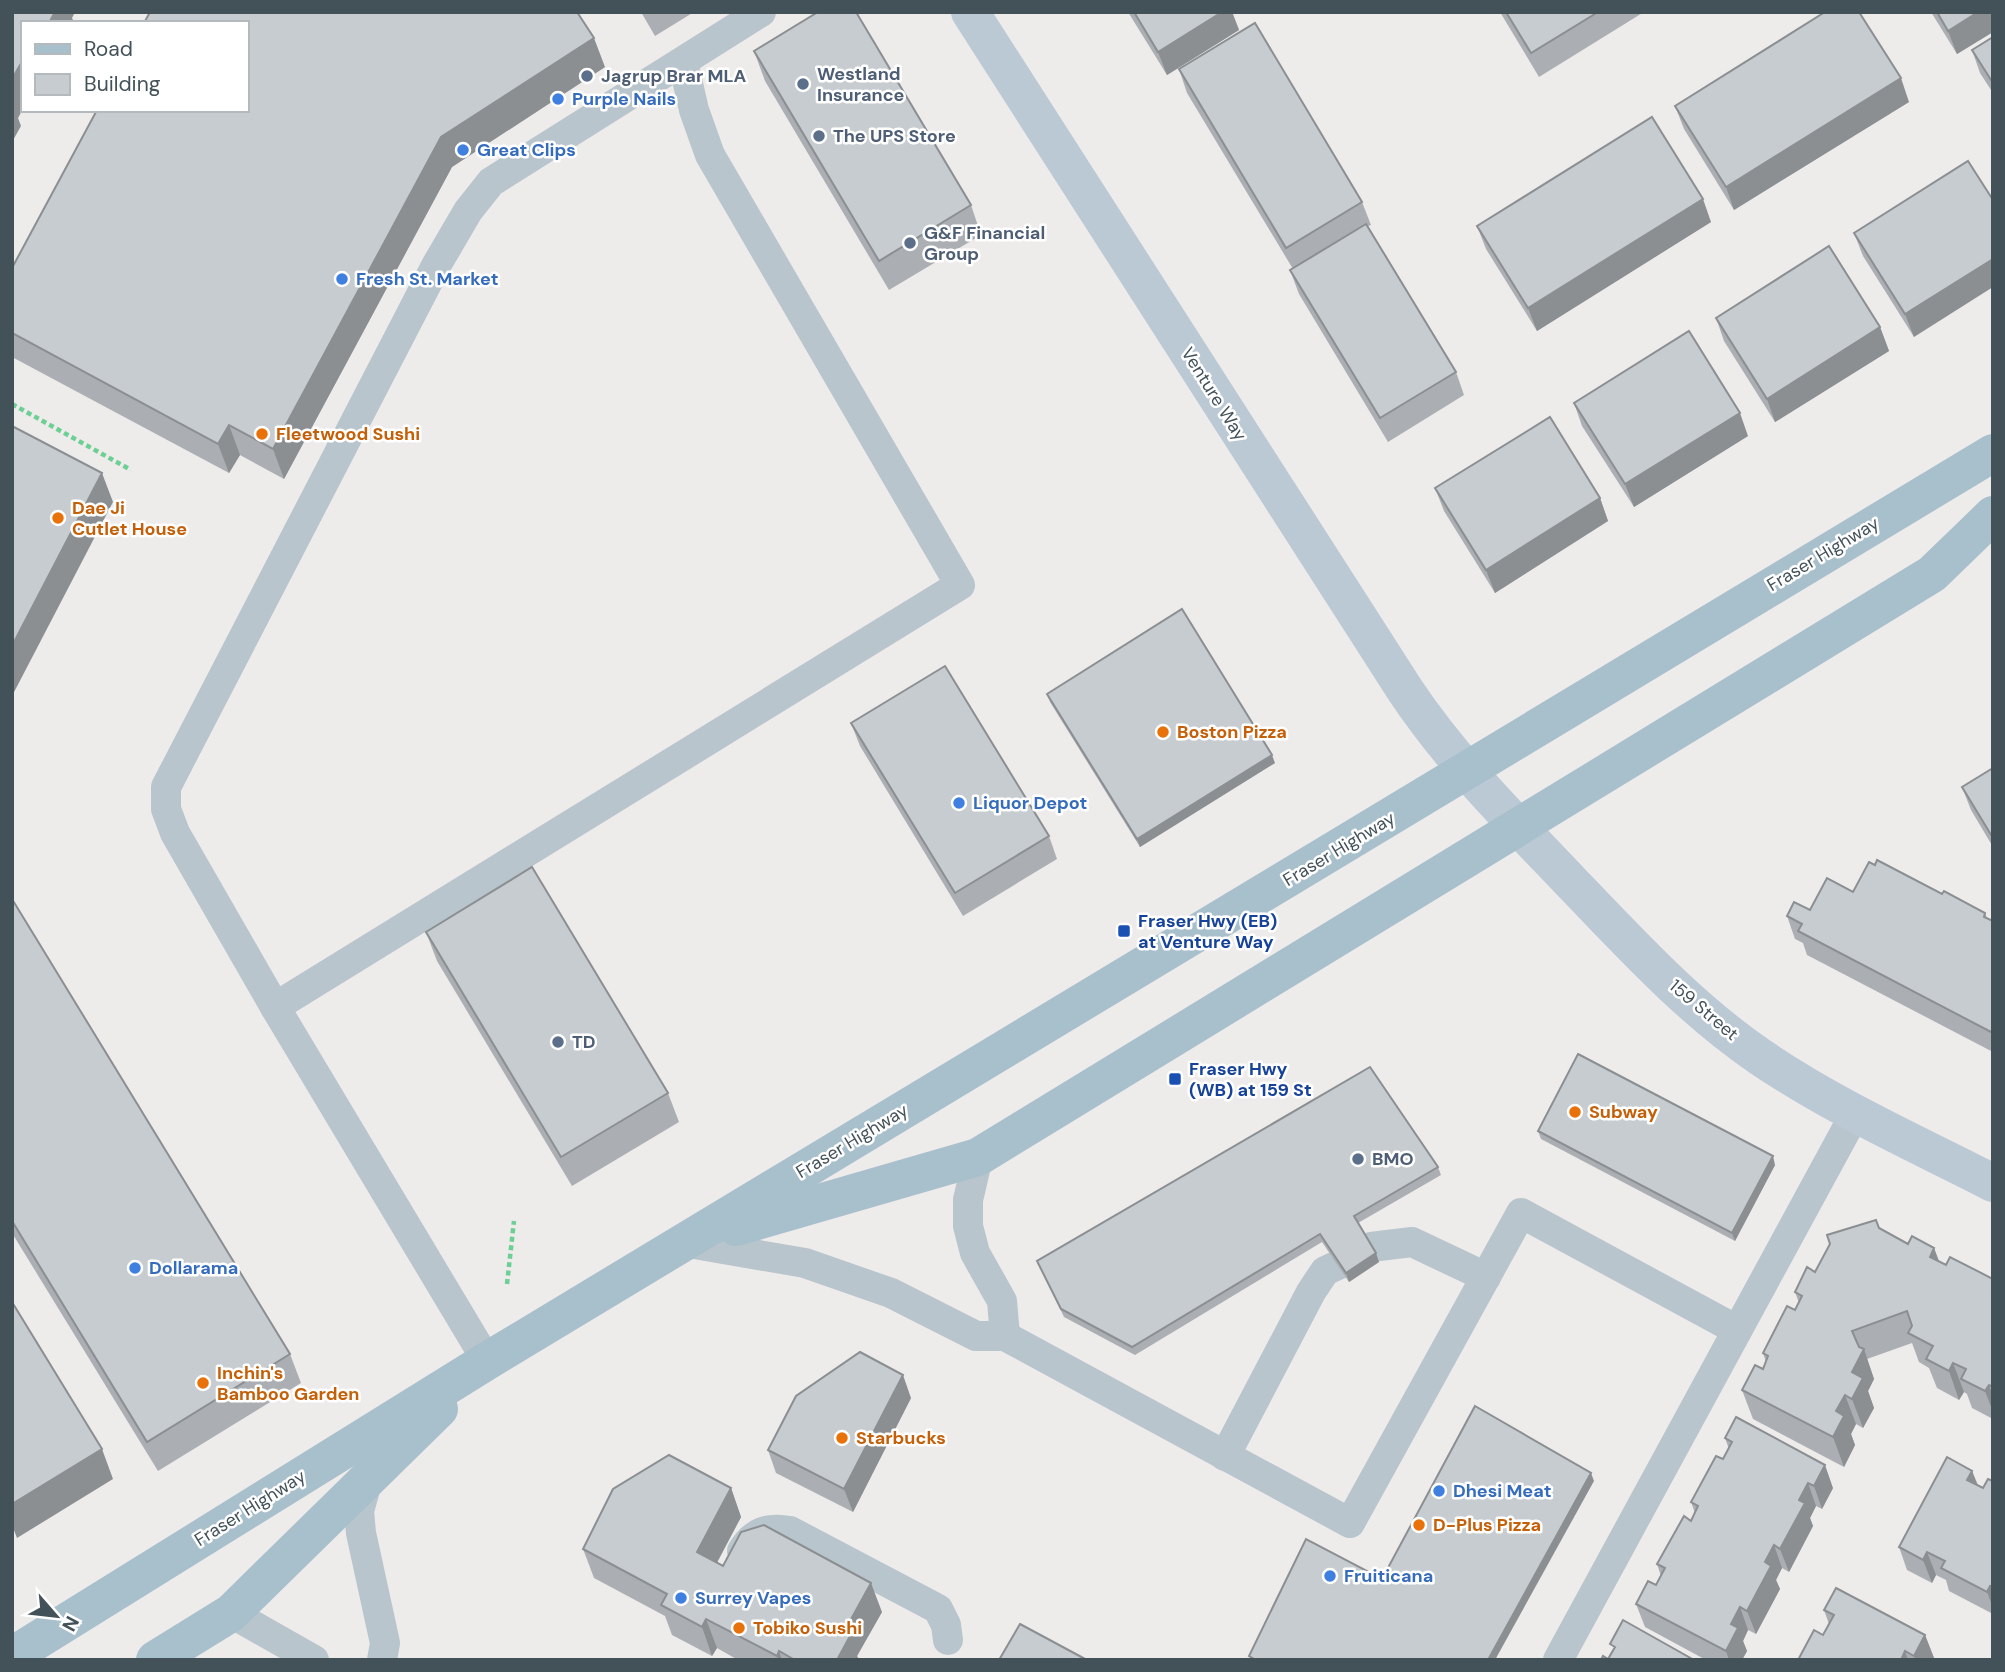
<svg xmlns="http://www.w3.org/2000/svg" width="2005" height="1672" viewBox="0 0 2005 1672" font-family="'DM Sans',sans-serif">
<rect width="100%" height="100%" fill="#eeebeb"/>
<g fill="none" stroke-linecap="round" stroke-linejoin="round">
<g stroke="#6ccf93" stroke-width="4.5" stroke-dasharray="5 3.5" stroke-linecap="butt">
<polyline points="12,404 131,470"/>
<polyline points="507,1284 514,1221"/>
</g>
<g stroke="#b8c5cc" stroke-width="30">
<polyline points="275,1007 960,585 710,155 694,110 683,62"/>
<polyline points="978,1157 968,1200 968,1226 975,1253 1002,1301 1005,1336"/>
<polyline points="683,1242 805,1263 891,1293 976,1336 1005,1336 1350,1523 1521,1213 1737,1330"/>
<polyline points="1371,1247 1412,1242 1486,1277"/>
<polyline points="487,1361 275,1007 175,833 166,809 166,787 437,264 468,211 491,182 761,12"/>
<polyline points="1225,1456 1311,1292 1325,1271 1338,1265"/>
<polyline points="368,1479 359,1511 361,1533 385,1643 382,1660"/>
<path d="M 742,1551 C 754,1531 768,1527 790,1531 L 938,1609 L 946,1625 L 948,1640"/>
<polyline points="231,1613 314,1660"/>
<polyline points="1558,1660 1856,1112"/>
</g>
<path stroke="#bac9d4" stroke-width="38" d="M 970,12 L 1405,690 C 1453,762 1513,821 1572,883 C 1631,944 1689,1008 1759,1056 C 1832,1106 1915,1143 1993,1183"/>
<g stroke="#a8bfcc" stroke-width="38">
<polyline points="736,1227 978,1157 1932,574 1993,515"/>
<polyline points="12,1656 487,1361 1993,453"/>
<polyline points="155,1660 231,1613 439,1409"/>
</g>
</g>
<g fill="#abafb3">
<polygon points="641,12 694,12 655,36"/>
<polygon points="1128,12 1232,12 1239,30 1167,75"/>
<polygon points="1500,12 1644,12 1539,77"/>
<polygon points="1931,12 1993,12 1993,32 1957,54"/>
<polygon points="1993,37 1993,93 1980,73 1972,50"/>
<polygon points="754,51 971,205 981,235 889,290 765,81"/>
<polygon points="605,67 452,167 284,479 240,455 229,473 12,357 12,268"/>
<polygon points="1179,69 1362,202 1371,225 1368,226 1456,372 1464,395 1388,442 1299,294 1290,270 1293,269 1187,93"/>
<polygon points="1909,102 1734,210 1684,129 1675,106"/>
<polygon points="1993,200 1914,337 1863,256 1854,233"/>
<polygon points="1711,222 1537,331 1486,249 1477,226"/>
<polygon points="1716,318 1880,327 1889,351 1775,422 1724,341"/>
<polygon points="1574,403 1748,436 1634,507 1582,426"/>
<polygon points="1435,488 1600,498 1608,521 1495,593 1444,511"/>
<polygon points="1047,694 1275,763 1140,847 1050,702"/>
<polygon points="851,723 1049,836 1057,859 963,916 860,746"/>
<polygon points="1993,768 1993,847 1971,810 1962,787"/>
<polygon points="1853,892 1942,894 1985,913 1987,918 1993,921 1993,1052 1807,955 1803,943 1795,939 1787,916 1810,910"/>
<polygon points="12,899 290,1354 301,1383 158,1471 12,1233"/>
<polygon points="426,932 668,1093 679,1122 572,1186 437,961"/>
<polygon points="1538,1131 1775,1165 1735,1241 1541,1139"/>
<polygon points="1438,1167 1441,1175 1358,1223 1379,1262 1349,1282 1322,1242 1135,1355 1064,1317 1037,1261"/>
<polygon points="1879,1228 1908,1244 1934,1248 1939,1261 1946,1265 1993,1279 1993,1419 1972,1408 1967,1394 1964,1392 1959,1400 1937,1388 1929,1368 1919,1362 1912,1343 1867,1359 1874,1379 1868,1391 1874,1408 1863,1428 1856,1424 1851,1434 1855,1445 1844,1467 1753,1419 1742,1390 1763,1369 1766,1362 1763,1353 1795,1310 1799,1303 1795,1292 1815,1272"/>
<polygon points="911,1398 853,1512 776,1473 768,1450"/>
<polygon points="1725,1438 1833,1488 1822,1509 1816,1506 1810,1518 1813,1526 1789,1572 1782,1568 1776,1580 1780,1589 1756,1634 1748,1630 1743,1641 1747,1651 1742,1660 1706,1660 1645,1627 1636,1604 1656,1585 1661,1576 1657,1564 1691,1521 1695,1513 1691,1502 1723,1459 1729,1449"/>
<polygon points="1972,1471 1978,1485 1983,1488 1993,1481 1993,1614 1949,1591 1946,1580 1936,1575 1932,1583 1907,1570 1899,1547"/>
<polygon points="731,1488 741,1517 717,1563 723,1566 882,1612 857,1656 859,1660 738,1660 717,1648 712,1656 672,1635 665,1616 594,1578 583,1549"/>
<polygon points="1824,1610 1925,1635 1934,1658 1933,1660 1798,1660 1823,1635 1829,1624"/>
</g>
<g fill="#8b8f92">
<polygon points="55,12 75,12 72,18 74,22 49,23"/>
<polygon points="1222,12 1232,12 1239,30 1167,75 1158,52"/>
<polygon points="1978,12 1993,12 1993,32 1957,54 1948,31"/>
<polygon points="594,38 605,67 452,167 284,479 273,449 441,137"/>
<polygon points="23,60 23,109 18,118 21,126 12,142 12,79"/>
<polygon points="1901,78 1909,102 1734,210 1726,187"/>
<polygon points="1703,199 1711,222 1537,331 1528,308"/>
<polygon points="1993,259 1993,287 1914,337 1905,314"/>
<polygon points="1880,327 1889,351 1775,422 1767,399"/>
<polygon points="1740,413 1748,436 1634,507 1625,484"/>
<polygon points="229,425 240,455 229,473 218,444"/>
<polygon points="102,473 113,502 12,696 12,646"/>
<polygon points="1600,498 1608,521 1495,593 1486,570"/>
<polygon points="1272,755 1275,763 1140,847 1137,839"/>
<polygon points="1773,1156 1775,1165 1735,1241 1732,1233"/>
<polygon points="1934,1248 1945,1278 1930,1257"/>
<polygon points="1376,1253 1379,1262 1349,1282 1346,1273"/>
<polygon points="1864,1349 1874,1379 1868,1391 1874,1408 1863,1428 1852,1399 1852,1372"/>
<polygon points="1953,1363 1964,1392 1959,1400 1949,1371"/>
<polygon points="903,1375 911,1398 853,1512 844,1489"/>
<polygon points="1989,1385 1993,1396 1993,1412 1985,1391"/>
<polygon points="1845,1395 1856,1424 1851,1434 1855,1445 1844,1467 1833,1437 1836,1411"/>
<polygon points="102,1449 113,1479 17,1538 12,1525 12,1504"/>
<polygon points="1825,1465 1833,1488 1822,1509 1814,1486"/>
<polygon points="1972,1471 1981,1494 1967,1480"/>
<polygon points="1591,1473 1594,1481 1495,1660 1488,1660"/>
<polygon points="1808,1483 1816,1506 1810,1518 1813,1526 1789,1572 1780,1549 1799,1500"/>
<polygon points="731,1488 741,1517 707,1581 697,1552"/>
<polygon points="1774,1545 1782,1568 1776,1580 1780,1589 1756,1634 1747,1611 1765,1562"/>
<polygon points="1927,1552 1936,1575 1932,1583 1923,1560"/>
<polygon points="871,1583 882,1612 857,1656 859,1660 837,1660 844,1632"/>
<polygon points="1990,1586 1993,1592 1993,1608 1987,1592"/>
<polygon points="1740,1607 1748,1630 1743,1641 1747,1651 1742,1660 1729,1660 1726,1651 1731,1624"/>
<polygon points="706,1619 717,1648 712,1656 702,1627"/>
<polygon points="1925,1635 1934,1658 1933,1660 1915,1660 1914,1656"/>
<polygon points="779,1651 782,1660 778,1660 777,1656"/>
<polygon points="1905,1651 1908,1660 1901,1660"/>
</g>
<g fill="#c7ccd0" stroke="#8b8f92" stroke-width="2">
<polygon points="12,12 55,12 49,23 23,23 23,60 12,79"/>
<polygon points="150,12 577,12 594,38 441,137 273,449 229,425 218,444 12,333 12,268 97,110 247,110 247,23 144,23"/>
<polygon points="818,12 856,12 971,205 879,261 754,51"/>
<polygon points="1134,12 1222,12 1158,52"/>
<polygon points="1506,12 1598,12 1531,53"/>
<polygon points="1825,12 1859,12 1901,78 1726,187 1675,106"/>
<polygon points="1937,12 1978,12 1948,31"/>
<polygon points="1255,23 1362,202 1286,248 1179,69"/>
<polygon points="1993,37 1993,83 1972,50"/>
<polygon points="1652,117 1703,199 1528,308 1477,226"/>
<polygon points="1968,161 1993,200 1993,259 1905,314 1854,233"/>
<polygon points="1366,224 1456,372 1380,418 1290,270"/>
<polygon points="1829,246 1880,327 1767,399 1716,318"/>
<polygon points="1689,331 1740,413 1625,484 1574,403"/>
<polygon points="1550,417 1600,498 1486,570 1435,488"/>
<polygon points="12,426 102,473 12,646"/>
<polygon points="1182,609 1272,755 1137,839 1047,694"/>
<polygon points="945,666 1049,836 955,893 851,723"/>
<polygon points="1993,768 1993,838 1962,787"/>
<polygon points="1877,860 1942,894 1944,891 1985,913 1984,917 1993,921 1993,1033 1798,931 1802,924 1787,916 1794,902 1810,910 1827,878 1853,892 1869,862 1875,865"/>
<polygon points="532,867 668,1093 561,1157 426,932"/>
<polygon points="12,899 290,1354 147,1442 12,1221"/>
<polygon points="1578,1054 1773,1156 1732,1233 1538,1131"/>
<polygon points="1370,1067 1438,1167 1354,1216 1376,1253 1346,1273 1320,1234 1132,1347 1061,1309 1037,1261"/>
<polygon points="1876,1220 1879,1228 1908,1244 1912,1236 1934,1248 1930,1257 1946,1265 1950,1257 1993,1279 1992,1288 1993,1288 1993,1387 1989,1385 1985,1391 1961,1379 1966,1369 1953,1363 1949,1371 1926,1359 1933,1346 1908,1333 1912,1326 1907,1311 1852,1331 1859,1347 1864,1349 1852,1372 1863,1378 1852,1399 1845,1395 1836,1411 1844,1416 1833,1437 1742,1390 1755,1365 1763,1369 1768,1356 1763,1353 1787,1306 1795,1310 1802,1296 1795,1292 1807,1267 1815,1272 1830,1244 1827,1235"/>
<polygon points="12,1302 102,1449 12,1504"/>
<polygon points="860,1352 903,1375 844,1489 768,1450 796,1396"/>
<polygon points="1475,1406 1591,1473 1488,1660 1256,1660 1249,1656 1306,1539 1382,1579"/>
<polygon points="1736,1417 1825,1465 1814,1486 1808,1483 1799,1500 1805,1503 1780,1549 1774,1545 1765,1562 1771,1566 1747,1611 1740,1607 1731,1624 1738,1628 1726,1651 1636,1604 1648,1581 1656,1585 1665,1568 1657,1564 1684,1516 1691,1521 1698,1506 1691,1502 1716,1456 1723,1459 1732,1442 1725,1438"/>
<polygon points="669,1455 731,1488 697,1552 723,1566 741,1532 764,1525 871,1583 844,1632 850,1636 837,1660 795,1660 779,1651 777,1656 706,1619 702,1627 661,1605 667,1594 583,1549 613,1489"/>
<polygon points="1947,1457 1972,1471 1967,1480 1983,1488 1988,1479 1993,1481 1993,1587 1990,1586 1987,1592 1941,1568 1945,1561 1927,1552 1923,1560 1899,1547"/>
<polygon points="1836,1588 1925,1635 1914,1656 1905,1651 1901,1660 1798,1660 1814,1630 1823,1635 1834,1615 1824,1610"/>
<polygon points="1623,1620 1694,1660 1601,1660 1603,1656 1608,1659 1615,1647 1610,1644"/>
<polygon points="1020,1624 1087,1660 999,1660"/>
</g>
<g fill="#5c6f8a" stroke="#fff" stroke-width="2.5">
<circle cx="587" cy="76" r="7"/>
<circle cx="803" cy="84" r="7"/>
<circle cx="819" cy="136" r="7"/>
<circle cx="910" cy="243" r="7"/>
<circle cx="558" cy="1042" r="7"/>
<circle cx="1358" cy="1159" r="7"/>
</g>
<g fill="#3f7fe0" stroke="#fff" stroke-width="2.5">
<circle cx="558" cy="99" r="7"/>
<circle cx="463" cy="150" r="7"/>
<circle cx="342" cy="279" r="7"/>
<circle cx="959" cy="803" r="7"/>
<circle cx="135" cy="1268" r="7"/>
<circle cx="1439" cy="1491" r="7"/>
<circle cx="1330" cy="1576" r="7"/>
<circle cx="681" cy="1598" r="7"/>
</g>
<g fill="#e8710a" stroke="#fff" stroke-width="2.5">
<circle cx="262" cy="434" r="7"/>
<circle cx="58" cy="518" r="7"/>
<circle cx="1163" cy="732" r="7"/>
<circle cx="1575" cy="1112" r="7"/>
<circle cx="203" cy="1383" r="7"/>
<circle cx="842" cy="1438" r="7"/>
<circle cx="1419" cy="1525" r="7"/>
<circle cx="739" cy="1628" r="7"/>
</g>
<g fill="#1a4fb4" stroke="#fff" stroke-width="2.5">
<rect x="1117" y="924" width="14" height="14" rx="3.5"/>
<rect x="1168" y="1072" width="14" height="14" rx="3.5"/>
</g>
<g text-anchor="middle" dominant-baseline="central" stroke-width="5" stroke-linejoin="round" paint-order="stroke">
<g font-size="18" font-weight="bold" fill="#4e5e75" stroke="#fff" text-anchor="start">
<text x="817" y="74">Westland<tspan x="817" dy="21">Insurance</tspan></text>
<text x="601" y="76">Jagrup Brar MLA</text>
<text x="833" y="136">The UPS Store</text>
<text x="924" y="233">G&amp;F Financial<tspan x="924" dy="21">Group</tspan></text>
<text x="572" y="1042">TD</text>
<text x="1372" y="1159">BMO</text>
</g>
<g font-size="18" font-weight="bold" fill="#366cbe" stroke="#fff" text-anchor="start">
<text x="572" y="99">Purple Nails</text>
<text x="477" y="150">Great Clips</text>
<text x="356" y="279">Fresh St. Market</text>
<text x="973" y="803">Liquor Depot</text>
<text x="149" y="1268">Dollarama</text>
<text x="1453" y="1491">Dhesi Meat</text>
<text x="1344" y="1576">Fruiticana</text>
<text x="695" y="1598">Surrey Vapes</text>
</g>
<g font-size="18" fill="#435159" stroke="#fff">
<text transform="translate(1214 394) rotate(58)">Venture Way</text>
<text transform="translate(1823 554) rotate(-31)">Fraser Highway</text>
<text transform="translate(1339 849) rotate(-31)">Fraser Highway</text>
<text transform="translate(1704 1010) rotate(40)">159 Street</text>
<text transform="translate(852 1141) rotate(-31)">Fraser Highway</text>
<text transform="translate(250 1508) rotate(-32)">Fraser Highway</text>
</g>
<g font-size="18" font-weight="bold" fill="#c56008" stroke="#fff" text-anchor="start">
<text x="276" y="434">Fleetwood Sushi</text>
<text x="72" y="508">Dae Ji<tspan x="72" dy="21">Cutlet House</tspan></text>
<text x="1177" y="732">Boston Pizza</text>
<text x="1589" y="1112">Subway</text>
<text x="217" y="1373">Inchin's<tspan x="217" dy="21">Bamboo Garden</tspan></text>
<text x="856" y="1438">Starbucks</text>
<text x="1433" y="1525">D-Plus Pizza</text>
<text x="753" y="1628">Tobiko Sushi</text>
</g>
<g font-size="18" font-weight="bold" fill="#164399" stroke="#fff" text-anchor="start">
<text x="1138" y="921">Fraser Hwy (EB)<tspan x="1138" dy="21">at Venture Way</tspan></text>
<text x="1189" y="1069">Fraser Hwy<tspan x="1189" dy="21">(WB) at 159 St</tspan></text>
</g>
</g>
<rect width="2005" height="1672" fill="none" stroke="#435159" stroke-width="28"/>
<rect x="21" y="21" width="228" height="91" fill="#ffffff" stroke="#b4b9bd" stroke-width="2"/>
<rect x="35" y="44" width="35" height="10" fill="#a8bfcc" stroke="#b4b9bd" stroke-width="2"/>
<text x="84" y="56" font-size="21" fill="#435159">Road</text>
<rect x="35" y="74" width="35" height="21" fill="#c7ccd0" stroke="#b4b9bd" stroke-width="2"/>
<text x="84" y="91" font-size="21" fill="#435159">Building</text>
<g transform="translate(56 1616) rotate(118)" stroke="#ffffff" stroke-width="5" paint-order="stroke">
<path d="M0-5L12 26L0 18L-12 26Z" fill="#435159"/>
<text y="-10" font-size="19" font-weight="bold" text-anchor="middle" fill="#435159">N</text>
</g>
</svg>
